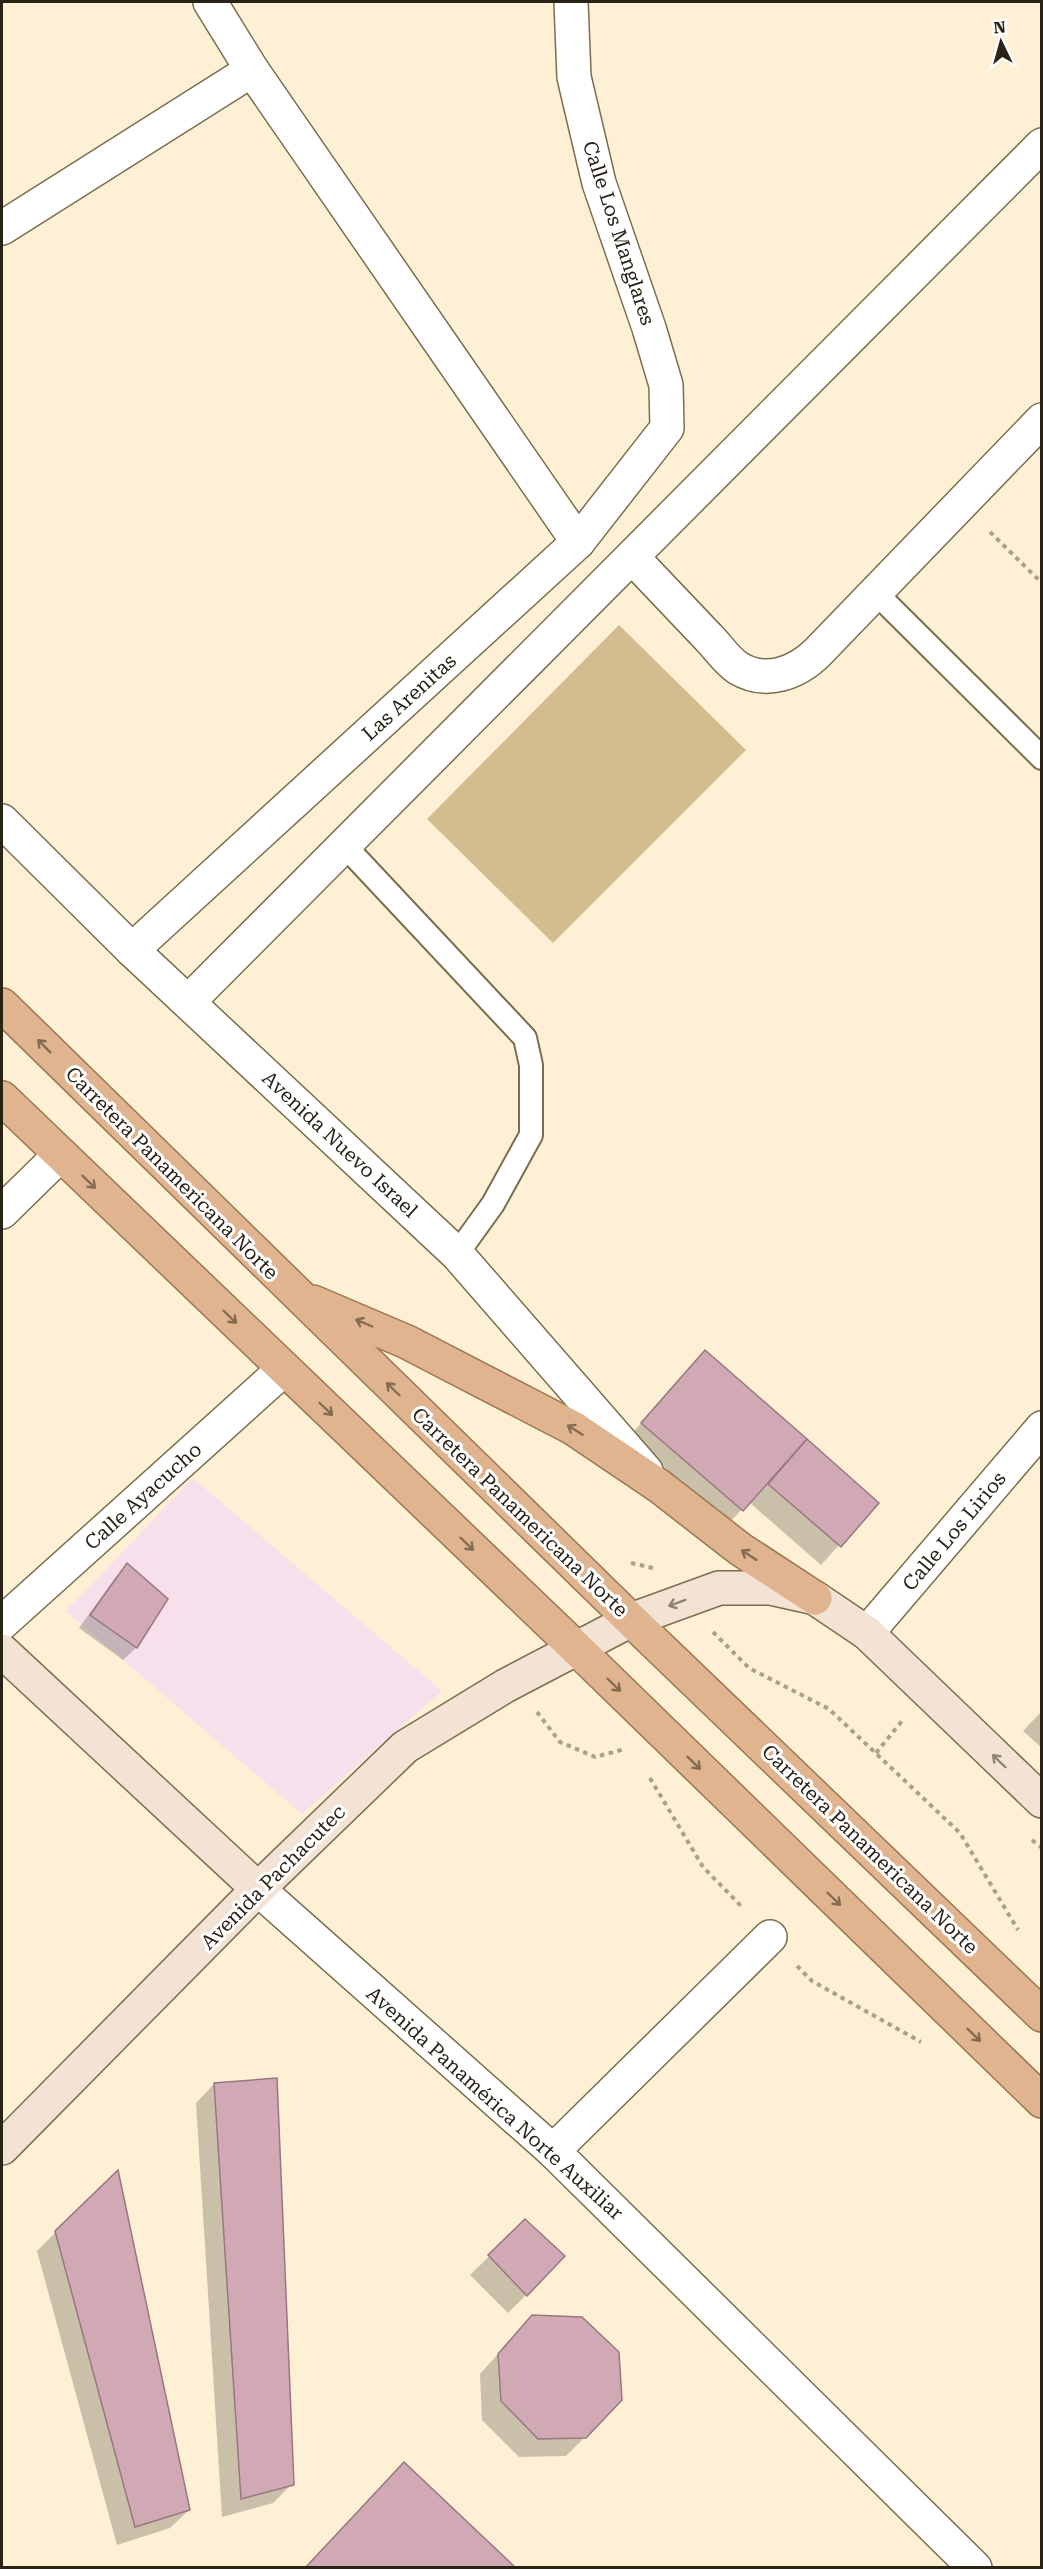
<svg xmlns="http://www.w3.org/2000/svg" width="1043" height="2569" viewBox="0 0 1043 2569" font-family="'Roboto Serif',serif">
<rect width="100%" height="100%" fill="#fdf0d5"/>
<polygon fill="#f7e0eb" points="193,1478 442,1691 302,1814 66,1611"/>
<polygon fill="#d3bc8d" points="619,625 746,750 553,943 427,819"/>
<g fill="#0003">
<polygon points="705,1352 877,1503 821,1565 749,1502 729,1523 629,1437"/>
<polygon points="127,1565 167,1599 136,1648 123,1660 79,1628 115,1578"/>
<polygon points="1042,1711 1042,1748 1023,1731"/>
<polygon points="214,2084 292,2484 273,2503 222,2517 196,2103"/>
<polygon points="525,2221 526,2295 508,2313 470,2275"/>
<polygon points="56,2232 189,2510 170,2528 117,2545 37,2251"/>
<polygon points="514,2336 585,2437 566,2456 519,2457 482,2420 480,2374"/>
</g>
<g fill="#d0a9b5" stroke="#9a7681" stroke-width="1.5">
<polygon points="705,1350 807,1439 743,1511 641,1423"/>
<polygon points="807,1439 879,1503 841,1547 768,1484"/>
<polygon points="127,1563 168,1599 137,1648 90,1615"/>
<polygon points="277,2078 294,2485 241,2499 214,2083"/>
<polygon points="118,2170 190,2510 135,2527 55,2231"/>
<polygon points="525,2219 565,2256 527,2296 488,2255"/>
<polygon points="532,2315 582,2317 619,2352 622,2400 586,2438 538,2439 501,2401 498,2354"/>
<polygon points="404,2462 516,2568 305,2568"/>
</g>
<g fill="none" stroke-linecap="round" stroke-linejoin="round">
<defs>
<g id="service">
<polyline points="876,593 1042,758"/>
<polyline points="345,846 525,1038 531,1065 531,1135 493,1204 457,1254"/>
</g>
<polyline id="pedestrian" points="553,2151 770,1937"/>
<g id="minor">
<polyline points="210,2 252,70 578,542"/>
<polyline points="2,228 252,70"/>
<path d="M 632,557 C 658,584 683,611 709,638 C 718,647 727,661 738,668 C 766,685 797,673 818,652 L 1042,420"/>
<polyline points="2,821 132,950 457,1254 646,1471"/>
<polyline points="132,950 578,542 667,428 666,385 649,328 599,183 574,77 571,2"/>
<polyline points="188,1002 1042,145"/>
<polyline points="2,1212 60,1155"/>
<polyline points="2,1623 284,1369"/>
<polyline points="867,1633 1042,1428"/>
</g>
<polyline id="tertiary" points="258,1889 553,2151 975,2568"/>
<g id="secondary">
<polyline points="2,1651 258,1889"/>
<polyline points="2,2148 258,1889 405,1747 505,1686 631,1620 719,1588 770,1588 815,1598 867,1633 1042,1801"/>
</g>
<g id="trunk">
<polyline points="2,1005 631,1620 1042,2015"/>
<polyline points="2,1098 576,1648 1042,2101"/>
<polyline points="313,1302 407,1342 573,1428 659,1486 740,1549 815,1598"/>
</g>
</defs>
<use href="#service" stroke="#7c6d4f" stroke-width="26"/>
<use href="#pedestrian" stroke="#7c6d4f" stroke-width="36"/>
<use href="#minor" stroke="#7c6d4f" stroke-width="36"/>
<use href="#tertiary" stroke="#7c6d4f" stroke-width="36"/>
<use href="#secondary" stroke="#7c6d4f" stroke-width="36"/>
<use href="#trunk" stroke="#9a7651" stroke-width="36"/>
<g stroke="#aba08b" stroke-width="4" stroke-dasharray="4.5 4.5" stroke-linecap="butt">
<polyline points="990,532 1042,583"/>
<polyline points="631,1563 653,1568"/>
<polyline points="713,1632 749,1668 829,1709 960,1833 1018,1930"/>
<polyline points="537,1712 560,1742 595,1757 625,1749"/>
<polyline points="876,1753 902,1721"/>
<polyline points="650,1778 703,1867 743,1908"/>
<polyline points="1032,1840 1042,1848"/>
<polyline points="797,1966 812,1981 921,2042"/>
</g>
<use href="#service" stroke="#fff" stroke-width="22"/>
<use href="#pedestrian" stroke="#fff" stroke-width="33"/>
<use href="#minor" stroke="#fff" stroke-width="33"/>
<use href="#tertiary" stroke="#fff" stroke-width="33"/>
<use href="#secondary" stroke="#f3e3d4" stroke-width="33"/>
<use href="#trunk" stroke="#dfb48e" stroke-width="33"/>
</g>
<defs><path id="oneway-shaft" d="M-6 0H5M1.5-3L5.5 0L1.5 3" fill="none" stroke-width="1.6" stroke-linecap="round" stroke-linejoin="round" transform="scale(1.5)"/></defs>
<g stroke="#846c52">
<use href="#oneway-shaft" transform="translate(44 1046) rotate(-135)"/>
<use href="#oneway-shaft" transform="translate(89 1182) rotate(44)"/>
<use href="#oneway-shaft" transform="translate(230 1317) rotate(44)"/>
<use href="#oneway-shaft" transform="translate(364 1323) rotate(-157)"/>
<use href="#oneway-shaft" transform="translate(393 1389) rotate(-136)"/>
<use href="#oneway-shaft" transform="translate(326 1409) rotate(44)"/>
<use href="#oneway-shaft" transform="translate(575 1430) rotate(-148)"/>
<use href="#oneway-shaft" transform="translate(467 1544) rotate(44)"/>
<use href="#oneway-shaft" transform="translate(749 1555) rotate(-147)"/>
<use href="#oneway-shaft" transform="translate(614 1685) rotate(44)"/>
<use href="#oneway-shaft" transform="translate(694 1763) rotate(44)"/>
<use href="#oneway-shaft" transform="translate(834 1899) rotate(44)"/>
<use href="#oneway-shaft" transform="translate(974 2035) rotate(44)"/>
</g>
<g stroke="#8e8375">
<use href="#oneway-shaft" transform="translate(677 1603) rotate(160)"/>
<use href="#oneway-shaft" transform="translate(999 1761) rotate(-136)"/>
</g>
<g text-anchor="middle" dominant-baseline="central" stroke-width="6" stroke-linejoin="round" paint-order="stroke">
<g font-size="20" fill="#292316" stroke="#fff">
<text transform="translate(619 233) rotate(72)">Calle Los Manglares</text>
<text transform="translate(409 697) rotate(-42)">Las Arenitas</text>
<text transform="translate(340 1144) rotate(43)">Avenida Nuevo Israel</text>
<text transform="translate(172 1173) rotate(45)">Carretera Panamericana Norte</text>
<text transform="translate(143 1496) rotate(-42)">Calle Ayacucho</text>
<text transform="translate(520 1512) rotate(44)">Carretera Panamericana Norte</text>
<text transform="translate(954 1531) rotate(-50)">Calle Los Lirios</text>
<text transform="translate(870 1849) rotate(44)">Carretera Panamericana Norte</text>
<text transform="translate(273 1877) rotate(-45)">Avenida Pachacutec</text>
<text transform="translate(495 2103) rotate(42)">Avenida Panamérica Norte Auxiliar</text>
</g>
</g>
<rect width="1043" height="2569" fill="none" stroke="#292316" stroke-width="6"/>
<g transform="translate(1001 42) rotate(355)" stroke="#ffffff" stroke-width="4.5" paint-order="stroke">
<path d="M0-4.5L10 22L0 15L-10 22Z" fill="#292316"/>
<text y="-9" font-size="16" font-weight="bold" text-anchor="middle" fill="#292316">N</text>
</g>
</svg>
